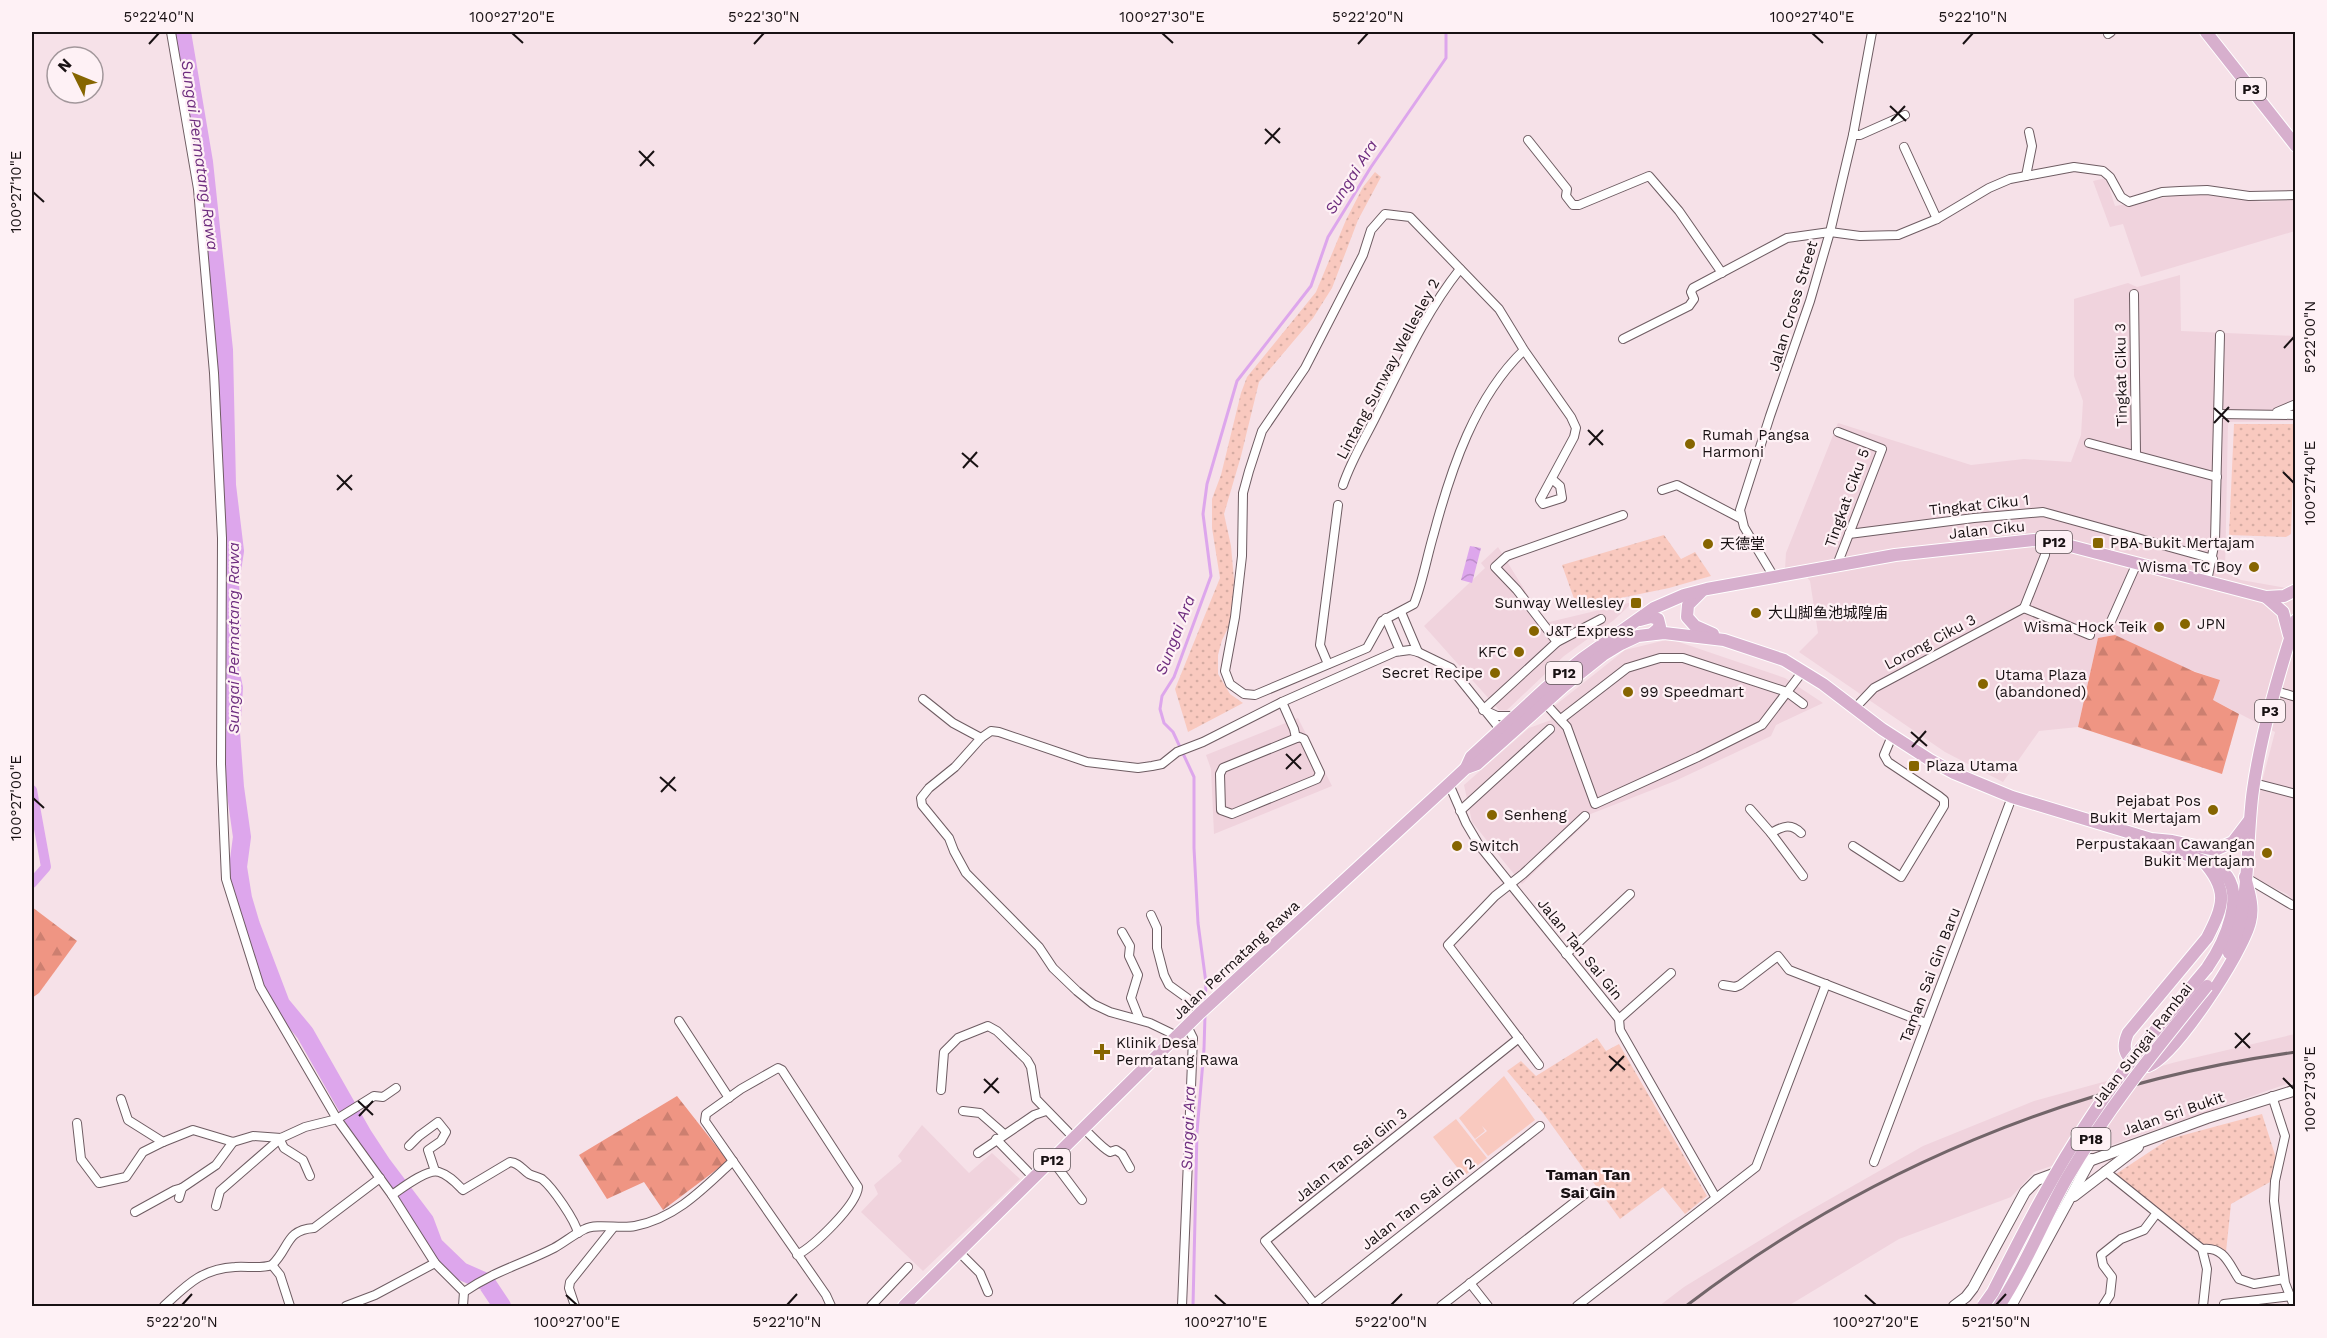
<svg xmlns="http://www.w3.org/2000/svg" width="2327" height="1338" viewBox="0 0 2327 1338" font-family="'Work Sans','Noto Sans SC',sans-serif">
<defs>
<pattern id="grass-dots" width="8" height="8" patternUnits="userSpaceOnUse" patternTransform="scale(1.5)"><rect width="8" height="8" fill="#f9c9bf"/><path d="M2 2h.1M6 6h.1" fill="none" stroke="#d5aca3" stroke-width="1.8" stroke-linecap="round"/></pattern>
<pattern id="forest-firs" width="22" height="20" patternUnits="userSpaceOnUse" patternTransform="scale(1.5)"><rect width="22" height="20" fill="#ef9583"/><path d="M5 1l3.5 6h-7zM16 11l3.5 6h-7z" fill="#cc7f70"/></pattern>
<pattern id="water-waves" width="16" height="10" patternUnits="userSpaceOnUse" patternTransform="scale(1.5)"><rect width="16" height="10" fill="#dda6ec"/><path d="M0 5q4-4 8 0t8 0" fill="none" stroke="#bd8eca"/></pattern>
</defs>
<rect width="100%" height="100%" fill="#f6e1e8"/>
<g fill="#f0d3dd">
<polygon points="2106,178 2115,206 2192,193 2262,202 2295,200 2295,231 2141,277 2123,224 2110,227 2093,181"/>
<polygon points="2180,275 2181,331 2295,336 2295,421 2228,422 2225,573 2241,580 2292,589 2295,585 2295,902 2287,894 2252,877 2259,793 2275,732 2213,700 2220,680 2098,638 2078,727 2039,731 2003,782 1945,752 1799,652 1818,633 1810,581 1799,568 1785,569 1786,553 1838,423 1971,465 2024,459 2071,462 2081,435 2083,401 2074,376 2074,299 2128,283 2137,287"/>
<polygon points="1498,547 1545,623 1633,602 1614,620 1564,656 1507,710 1499,710 1424,626 1485,568 1481,563"/>
<polygon points="1670,639 1785,678 1823,703 1776,725 1771,736 1675,781 1588,815 1585,824 1522,884 1472,822 1464,785 1529,728 1551,720 1548,711 1625,650"/>
<polygon points="1298,718 1332,786 1214,834 1211,769 1206,755"/>
<polygon points="2295,1034 2295,1081 2034,1172 2011,1197 1899,1239 1788,1306 1659,1306 1684,1287 1793,1220 1923,1146 2034,1101 2176,1062"/>
<polygon points="922,1125 969,1173 992,1153 1020,1179 923,1271 861,1212 878,1194 874,1185 902,1161 898,1156"/>
</g>
<g fill="url(#grass-dots)">
<polygon points="1375,172 1381,177 1358,220 1332,288 1313,318 1259,382 1241,456 1224,514 1231,546 1234,580 1231,622 1222,640 1218,655 1218,674 1230,694 1243,703 1188,732 1175,689 1220,578 1212,528 1212,499 1221,475 1241,393 1247,377 1316,292 1346,220 1363,187"/>
<polygon points="2234,424 2295,424 2291,534 2286,537 2229,535"/>
<polygon points="1664,535 1681,559 1695,552 1711,576 1669,588 1577,607 1562,565"/>
<polygon points="1597,1038 1606,1051 1619,1044 1707,1196 1685,1214 1663,1187 1620,1219 1543,1113 1507,1071 1521,1061 1536,1076"/>
<polygon points="2262,1114 2276,1158 2270,1182 2231,1204 2226,1252 2211,1244 2203,1247 2116,1174 2169,1139"/>
</g>
<g fill="url(#forest-firs)">
<polygon points="2115,635 2195,672 2220,680 2213,700 2239,714 2222,774 2078,727 2098,638"/>
<polygon points="32,907 77,941 39,993 32,998"/>
<polygon points="677,1096 728,1161 663,1210 644,1182 607,1199 579,1155"/>
</g>
<g fill="#f9c9bf">
<polygon points="1504,1076 1535,1120 1488,1156 1475,1140 1487,1131 1482,1126 1485,1131 1475,1139 1459,1118"/>
<polygon points="1456,1119 1487,1158 1464,1176 1433,1137"/>
</g>
<polygon fill="url(#water-waves)" points="1470,546 1481,548 1472,583 1461,580"/>
<g fill="none" stroke-linecap="round" stroke-linejoin="round">
<g stroke="#dda6ec" stroke-width="3">
<polyline points="1205,1003 1206,983 1198,923 1194,848 1194,777 1173,732 1164,723 1160,709 1162,696 1174,677 1211,576 1203,514 1207,484 1237,381 1311,286 1328,237 1371,167 1446,58 1446,32"/>
<polyline points="1193,1306 1197,1132 1204,1049 1205,1015"/>
</g>
<polyline stroke="#dda6ec" stroke-width="10" points="32,790 46,867 32,883"/>
<polyline stroke="#dda6ec" stroke-width="18" points="182,32 204,162 224,350 227,485 235,551 230,583 232,623 230,669 234,688 231,733 235,787 242,837 238,867 243,898 251,925 281,1004 305,1033 363,1135 382,1164 425,1221 434,1245 461,1271 486,1282 502,1306"/>
<defs>
<g id="minor">
<polyline points="171,32 198,189 214,373 222,538 221,764 226,879 260,987 337,1119 392,1195 435,1263 464,1292 463,1306"/>
<polyline points="2108,34 2111,32"/>
<polyline points="1853,135 1860,135 1905,115"/>
<polyline points="1528,140 1567,189 1566,196 1573,205 1579,205 1649,176 1679,211 1722,273"/>
<polyline points="1904,147 1937,219"/>
<polyline points="2026,176 2032,146 2029,132"/>
<polyline points="2134,294 2136,455"/>
<polyline points="1623,339 1689,306 1694,299 1691,292 1693,288 1787,238 1830,232 1860,236 1898,235 1937,219 1989,188 2010,179 2074,167 2103,171 2110,177 2121,197 2129,202 2162,192 2180,191 2207,190 2249,196 2296,195"/>
<path d="M 1524,350 C 1475,397 1451,469 1434,533 C 1427,556 1423,581 1414,604 L 1382,621 L 1367,648 L 1255,695 L 1244,694 L 1230,684 L 1225,671 L 1235,617 L 1242,556 L 1243,493 L 1249,471 L 1262,431 L 1305,368 L 1363,255 L 1371,230 L 1385,214 L 1410,217 L 1499,309 L 1524,350 L 1571,417 L 1576,428 L 1574,437 L 1540,500 L 1543,504 L 1562,498 L 1560,486 L 1552,479"/>
<polyline points="2277,412 2296,404"/>
<polyline points="2219,414 2296,415"/>
<polyline points="2089,443 2217,477"/>
<path d="M 1343,485 C 1351,461 1364,440 1375,418 C 1401,367 1425,313 1460,269"/>
<polyline points="1662,490 1677,485 1740,518"/>
<polyline points="1849,534 1974,518 2043,512 2213,559"/>
<polyline points="1837,565 1882,449 1838,432"/>
<polyline points="1774,577 1744,527 1740,510 1770,416 1810,301 1830,232 1853,135 1872,32"/>
<polyline points="2207,581 2215,541 2220,335"/>
<polyline points="2024,608 2090,635"/>
<polyline points="2024,608 2045,555 2046,540"/>
<polyline points="1401,612 1418,652"/>
<polyline points="1386,618 1400,651"/>
<polyline points="2108,628 2137,563"/>
<polyline points="1557,642 1517,590 1495,567 1507,556 1623,515"/>
<polyline points="1328,664 1320,645 1338,505"/>
<polyline points="2276,691 2296,697"/>
<polyline points="923,699 953,723 981,738"/>
<polyline points="1282,702 1294,729 1296,738"/>
<polyline points="1545,703 1567,727 1595,804 1698,757 1762,725 1803,671"/>
<polyline points="1855,708 1874,688 2024,608"/>
<polyline points="1483,710 1557,642 1601,619"/>
<polyline points="1486,711 1497,716 1515,716"/>
<polyline points="1561,719 1627,668 1660,658 1683,658 1787,692 1803,704"/>
<polygon points="1299,737 1304,739 1320,773 1317,779 1232,814 1221,810 1220,774 1223,768"/>
<polyline points="2254,783 2296,794"/>
<polyline points="1449,784 1466,823 1479,845 1619,1019 1620,1030 1716,1198"/>
<polyline points="1750,809 1771,833 1803,876"/>
<polyline points="1460,811 1550,729"/>
<path d="M 1771,833 C 1783,826 1791,823 1801,833"/>
<polyline points="1853,846 1901,877 1944,806 1944,800 1939,796 1888,762 1884,755 1892,736"/>
<polyline points="2245,877 2292,905"/>
<polyline points="1151,915 1157,928 1157,948 1164,975 1169,985 1187,998 1200,1013"/>
<polyline points="1122,932 1130,946 1129,956 1138,975 1131,998 1139,1018"/>
<polyline points="1566,954 1630,894"/>
<polyline points="1723,985 1735,987 1740,985 1778,956 1789,970 1926,1023"/>
<polyline points="1619,1019 1671,973"/>
<polyline points="679,1021 729,1098"/>
<polyline points="1177,1036 1150,1023 1110,1012 1093,1004 1077,991 1053,968 1039,947 966,873 954,851 949,838 922,805 921,798 929,788 955,767 981,738 991,731 999,732 1087,762 1138,768 1152,766 1162,764 1177,752 1203,742 1282,702 1395,652 1410,650 1418,652 1451,668 1500,729 1504,730"/>
<polyline points="1539,1065 1448,945 1495,896 1523,874 1585,816"/>
<polyline points="941,1090 944,1052 958,1038 988,1026 997,1031 1027,1060 1031,1067 1036,1099 1074,1138"/>
<polyline points="2272,1096 2285,1136 2275,1181 2274,1201 2285,1283 2294,1306"/>
<polyline points="121,1099 128,1120 163,1142 193,1130 233,1142 253,1136 281,1138 305,1127 337,1119 374,1096 383,1097 396,1088"/>
<polyline points="963,1111 980,1113 1004,1134"/>
<polyline points="77,1123 81,1159 99,1183 126,1177 143,1152 163,1142"/>
<path d="M 1084,1129 C 1091,1135 1102,1148 1110,1152 L 1116,1150 L 1122,1154 L 1130,1168"/>
<polyline points="996,1139 1034,1178"/>
<polyline points="409,1146 419,1136 438,1122 446,1132 441,1141 428,1150 435,1171"/>
<polyline points="978,1153 1034,1115 1046,1111"/>
<polyline points="1052,1160 1082,1200"/>
<polyline points="1874,1162 2012,797"/>
<path d="M 2105,1171 L 2202,1249 C 2224,1246 2229,1264 2239,1279 L 2254,1284 L 2284,1279"/>
<path d="M 392,1195 C 402,1188 428,1168 439,1172 C 449,1175 456,1183 463,1190 L 510,1162 C 519,1163 522,1169 529,1174 C 533,1176 538,1177 542,1179 C 553,1188 575,1220 578,1233"/>
<polyline points="179,1198 182,1188 216,1165 233,1142"/>
<polyline points="216,1206 220,1191 281,1138 281,1142 284,1148 303,1160 310,1176"/>
<polyline points="135,1212 175,1190 182,1188"/>
<polyline points="2202,1249 2207,1269 2203,1306"/>
<polyline points="959,1252 980,1273 988,1292"/>
<path d="M 797,1255 C 814,1246 857,1205 858,1187 L 782,1070 L 778,1068 L 741,1089 L 706,1114 L 705,1121 L 826,1295 L 831,1306"/>
<polyline points="272,1265 280,1275 290,1306"/>
<polyline points="1470,1283 1488,1306"/>
<path d="M 464,1292 C 494,1271 523,1264 554,1248 C 565,1242 574,1234 585,1229 C 597,1223 620,1229 635,1226 C 676,1218 704,1188 733,1161"/>
<polyline points="1314,1304 1540,1126"/>
<polyline points="2224,1304 2291,1296"/>
<path d="M 164,1306 C 187,1285 201,1269 235,1267 C 247,1266 261,1269 272,1265 C 290,1248 285,1230 314,1228 L 380,1178"/>
<polyline points="346,1306 375,1295 435,1263"/>
<polyline points="575,1306 569,1288 570,1282 613,1228"/>
<polyline points="871,1306 908,1267"/>
<polyline points="1182,1306 1193,1038 1187,1026"/>
<polyline points="1316,1306 1265,1241 1519,1038"/>
<polyline points="1441,1306 1585,1194"/>
<polyline points="1577,1306 1756,1167 1826,984"/>
<polyline points="2103,1306 2110,1295 2112,1277 2103,1265 2101,1255 2121,1239 2144,1230 2156,1214"/>
</g>
<g id="tertiary">
<polyline points="2074,1196 2138,1147"/>
<polyline points="1954,1306 1966,1297 1973,1288 2025,1192 2037,1180 2207,1118 2296,1090"/>
<polyline points="2011,1306 2091,1159"/>
</g>
<g id="primary">
<polyline points="2206,32 2296,146"/>
<polyline points="1701,592 1688,605 1687,617 1695,626 1713,634"/>
<polyline points="2266,597 2283,612 2289,635"/>
<polyline points="1640,620 1651,617 1658,619 1660,627 1653,633"/>
<polyline points="1466,768 1471,757 1546,688 1582,659 1654,608 1684,595 1707,589 1895,555 2034,540 2059,543 2266,597 2284,596 2296,590"/>
<path d="M 2154,841 C 2174,853 2198,856 2218,868 C 2251,889 2223,945 2207,968"/>
<path d="M 2203,861 C 2229,890 2224,905 2207,938 L 2128,1033 C 2122,1047 2124,1054 2135,1064 L 2148,1066 C 2175,1056 2243,952 2250,922 C 2254,907 2249,892 2245,877"/>
<path d="M 2229,953 C 2251,913 2246,836 2253,790 C 2261,733 2278,675 2296,620"/>
<polyline points="904,1306 1200,1013 1449,784 1466,768 1477,764 1564,686 1603,655 1621,644 1638,636 1664,633 1724,640 1784,660 1823,684 1882,729 1930,760 1954,773 2012,797 2151,839 2172,841 2215,850 2233,842 2249,821"/>
</g>
</defs>
<use href="#minor" stroke="#6e5c62" stroke-width="10"/>
<use href="#tertiary" stroke="#6e5c62" stroke-width="12"/>
<use href="#primary" stroke="#fff" stroke-width="14"/>
<use href="#minor" stroke="#fff" stroke-width="8"/>
<use href="#tertiary" stroke="#fff" stroke-width="10"/>
<use href="#primary" stroke="#d7afcd" stroke-width="12"/>
<path stroke="#726569" stroke-width="3" d="M 1686,1306 C 1864,1170 2073,1083 2296,1052"/>
<defs>
<g id="primary-bridge">
<path d="M 1983,1306 L 1993,1292 C 2023,1233 2052,1175 2089,1120 C 2124,1066 2166,1017 2207,968"/>
<path d="M 1999,1306 C 2026,1266 2043,1220 2067,1178 C 2107,1109 2157,1048 2207,986"/>
</g>
</defs>
<use href="#primary-bridge" stroke="#fff" stroke-width="14" stroke-linecap="butt"/>
<use href="#primary-bridge" stroke="#d7afcd" stroke-width="12"/>
</g>
<path fill="none" stroke="#181113" stroke-width="2" d="M 512,33 L 523,43M 1162,33 L 1173,43M 1812,33 L 1823,43M 149,44 L 159,33M 754,44 L 764,33M 1358,44 L 1368,33M 1963,44 L 1973,33M 1890,106 L 1906,121M 1891,121 L 1905,106M 1265,129 L 1280,143M 1265,144 L 1280,128M 639,151 L 654,166M 640,166 L 654,151M 33,192 L 44,202M 2284,348 L 2294,337M 2214,408 L 2229,422M 2214,423 L 2229,407M 1588,430 L 1603,445M 1589,445 L 1603,430M 962,453 L 978,467M 963,468 L 977,452M 2283,472 L 2294,483M 337,475 L 352,490M 337,490 L 352,475M 1911,732 L 1927,746M 1912,747 L 1926,731M 1286,754 L 1301,769M 1286,769 L 1301,754M 660,777 L 676,791M 661,792 L 675,777M 33,798 L 44,808M 2235,1033 L 2250,1048M 2235,1048 L 2250,1033M 1609,1056 L 1625,1070M 1610,1071 L 1624,1056M 2283,1078 L 2294,1089M 984,1079 L 999,1093M 984,1093 L 998,1078M 358,1101 L 373,1115M 359,1116 L 373,1101M 566,1295 L 577,1305M 1215,1295 L 1226,1305M 1865,1295 L 1876,1305M 182,1305 L 192,1294M 787,1305 L 797,1294M 1391,1305 L 1402,1294M 1996,1305 L 2006,1294"/>
<g fill="#866500" stroke="#fef1f5" stroke-width="2">
<circle cx="1690" cy="444" r="6"/>
<rect x="2092" y="537" width="12" height="12" rx="3"/>
<circle cx="1708" cy="544" r="6"/>
<circle cx="2254" cy="567" r="6"/>
<rect x="1630" y="597" width="12" height="12" rx="3"/>
<circle cx="1756" cy="613" r="6"/>
<circle cx="2185" cy="624" r="6"/>
<circle cx="2159" cy="627" r="6"/>
<circle cx="1534" cy="631" r="6"/>
<circle cx="1519" cy="652" r="6"/>
<circle cx="1495" cy="673" r="6"/>
<circle cx="1983" cy="684" r="6"/>
<circle cx="1628" cy="692" r="6"/>
<rect x="1908" y="760" width="12" height="12" rx="3"/>
<circle cx="2213" cy="810" r="6"/>
<circle cx="1492" cy="815" r="6"/>
<circle cx="1457" cy="846" r="6"/>
<circle cx="2267" cy="853" r="6"/>
<path d="M1099 1043h6v6h6v6h-6v6h-6v-6h-6v-6h6z"/>
</g>
<g text-anchor="middle" dominant-baseline="central" stroke-width="4.5" stroke-linejoin="round" paint-order="stroke">
<g fill="#fef1f5" stroke="#5d5457" stroke-width="1.5">
<rect x="2236" y="78" width="30" height="22" rx="4.5"/>
<rect x="2036" y="531" width="36" height="22" rx="4.5"/>
<rect x="1546" y="662" width="36" height="22" rx="4.5"/>
<rect x="2255" y="700" width="30" height="22" rx="4.5"/>
<rect x="2071.5" y="1128" width="39" height="22" rx="4.5"/>
<rect x="1034" y="1149" width="36" height="22" rx="4.5"/>
</g>
<g font-size="14" font-weight="bold" fill="#181113">
<text x="2251" y="89">P3</text>
<text x="2054" y="542">P12</text>
<text x="1564" y="673">P12</text>
<text x="2270" y="711">P3</text>
<text x="2091" y="1139">P18</text>
<text x="1052" y="1160">P12</text>
</g>
<g font-size="15" fill="#181113" stroke="#fef1f5">
<text transform="translate(1793 306) rotate(-73)">Jalan Cross Street</text>
<text transform="translate(1388 369) rotate(-62)">Lintang Sunway Wellesley 2</text>
<text transform="translate(2121 375) rotate(-91)">Tingkat Ciku 3</text>
<text transform="translate(1847 498) rotate(-70)">Tingkat Ciku 5</text>
<text transform="translate(1979 505) rotate(-6)">Tingkat Ciku 1</text>
<text transform="translate(1987 530) rotate(-6)">Jalan Ciku</text>
<text transform="translate(1930 642) rotate(-28)">Lorong Ciku 3</text>
<text transform="translate(1580 949) rotate(51)">Jalan Tan Sai Gin</text>
<text transform="translate(1236 960) rotate(-43)">Jalan Permatang Rawa</text>
<text transform="translate(1930 975) rotate(-69)">Taman Sai Gin Baru</text>
<text transform="translate(2142 1045) rotate(-52)">Jalan Sungai Rambai</text>
<text transform="translate(2173 1114) rotate(-19)">Jalan Sri Bukit</text>
<text transform="translate(1351 1155) rotate(-39)">Jalan Tan Sai Gin 3</text>
<text transform="translate(1418 1204) rotate(-38)">Jalan Tan Sai Gin 2</text>
</g>
<g font-size="15" fill="#181113" stroke="#fef1f5" text-anchor="start">
<text x="1702" y="435">Rumah Pangsa<tspan x="1702" dy="17">Harmoni</tspan></text>
<text x="2110" y="543">PBA Bukit Mertajam</text>
<text x="1720" y="544">天德堂</text>
<text x="2242" y="567" text-anchor="end">Wisma TC Boy</text>
<text x="1624" y="603" text-anchor="end">Sunway Wellesley</text>
<text x="1768" y="613">大山脚鱼池城隍庙</text>
<text x="2197" y="624">JPN</text>
<text x="2147" y="627" text-anchor="end">Wisma Hock Teik</text>
<text x="1546" y="631">J&amp;T Express</text>
<text x="1507" y="652" text-anchor="end">KFC</text>
<text x="1483" y="673" text-anchor="end">Secret Recipe</text>
<text x="1995" y="675">Utama Plaza<tspan x="1995" dy="17">(abandoned)</tspan></text>
<text x="1640" y="692">99 Speedmart</text>
<text x="1926" y="766">Plaza Utama</text>
<text x="2201" y="801" text-anchor="end">Pejabat Pos<tspan x="2201" dy="17">Bukit Mertajam</tspan></text>
<text x="1504" y="815">Senheng</text>
<text x="2255" y="844" text-anchor="end">Perpustakaan Cawangan<tspan x="2255" dy="17">Bukit Mertajam</tspan></text>
<text x="1469" y="846">Switch</text>
<text x="1116" y="1043">Klinik Desa<tspan x="1116" dy="17">Permatang Rawa</tspan></text>
</g>
<g font-size="16" font-style="italic" fill="#6e2d7f" stroke="#fef1f5">
<text transform="translate(200 155) rotate(82)">Sungai Permatang Rawa</text>
<text transform="translate(1351 177) rotate(-58)">Sungai Ara</text>
<text transform="translate(1175 635) rotate(-69)">Sungai Ara</text>
<text transform="translate(233 638) rotate(-90)">Sungai Permatang Rawa</text>
<text transform="translate(1188 1128) rotate(-88)">Sungai Ara</text>
</g>
<g font-size="16" font-weight="bold" fill="#181113" stroke="#fef1f5">
<text x="1588" y="1174">Taman Tan<tspan x="1588" dy="18">Sai Gin</tspan></text>
</g>
</g>
<rect width="2327" height="1338" fill="none" stroke="#fef1f5" stroke-width="66"/>
<g transform="translate(75 75) rotate(313)"><circle r="28" fill="#fef1f5" stroke="#a2979b" stroke-width="1.5"/>
<path d="M0-4.5L10 22L0 15L-10 22Z" fill="#866500"/>
<text y="-9" font-size="16" font-weight="bold" text-anchor="middle" fill="#181113">N</text>
</g>
<rect x="33" y="33" width="2261" height="1272" fill="none" stroke="#181113" stroke-width="2"/>
<g font-size="15" text-anchor="middle" fill="#181113">
<text x="159" y="22">5°22'40"N</text>
<text x="512" y="22">100°27'20"E</text>
<text x="764" y="22">5°22'30"N</text>
<text x="1162" y="22">100°27'30"E</text>
<text x="1368" y="22">5°22'20"N</text>
<text x="1812" y="22">100°27'40"E</text>
<text x="1973" y="22">5°22'10"N</text>
<text transform="translate(16 192) rotate(-90)" y="5">100°27'10"E</text>
<text transform="translate(2310 337) rotate(-90)" y="5">5°22'00"N</text>
<text transform="translate(2310 483) rotate(-90)" y="5">100°27'40"E</text>
<text transform="translate(16 798) rotate(-90)" y="5">100°27'00"E</text>
<text transform="translate(2310 1089) rotate(-90)" y="5">100°27'30"E</text>
<text x="182" y="1327">5°22'20"N</text>
<text x="577" y="1327">100°27'00"E</text>
<text x="787" y="1327">5°22'10"N</text>
<text x="1226" y="1327">100°27'10"E</text>
<text x="1391" y="1327">5°22'00"N</text>
<text x="1876" y="1327">100°27'20"E</text>
<text x="1996" y="1327">5°21'50"N</text>
</g>
</svg>
